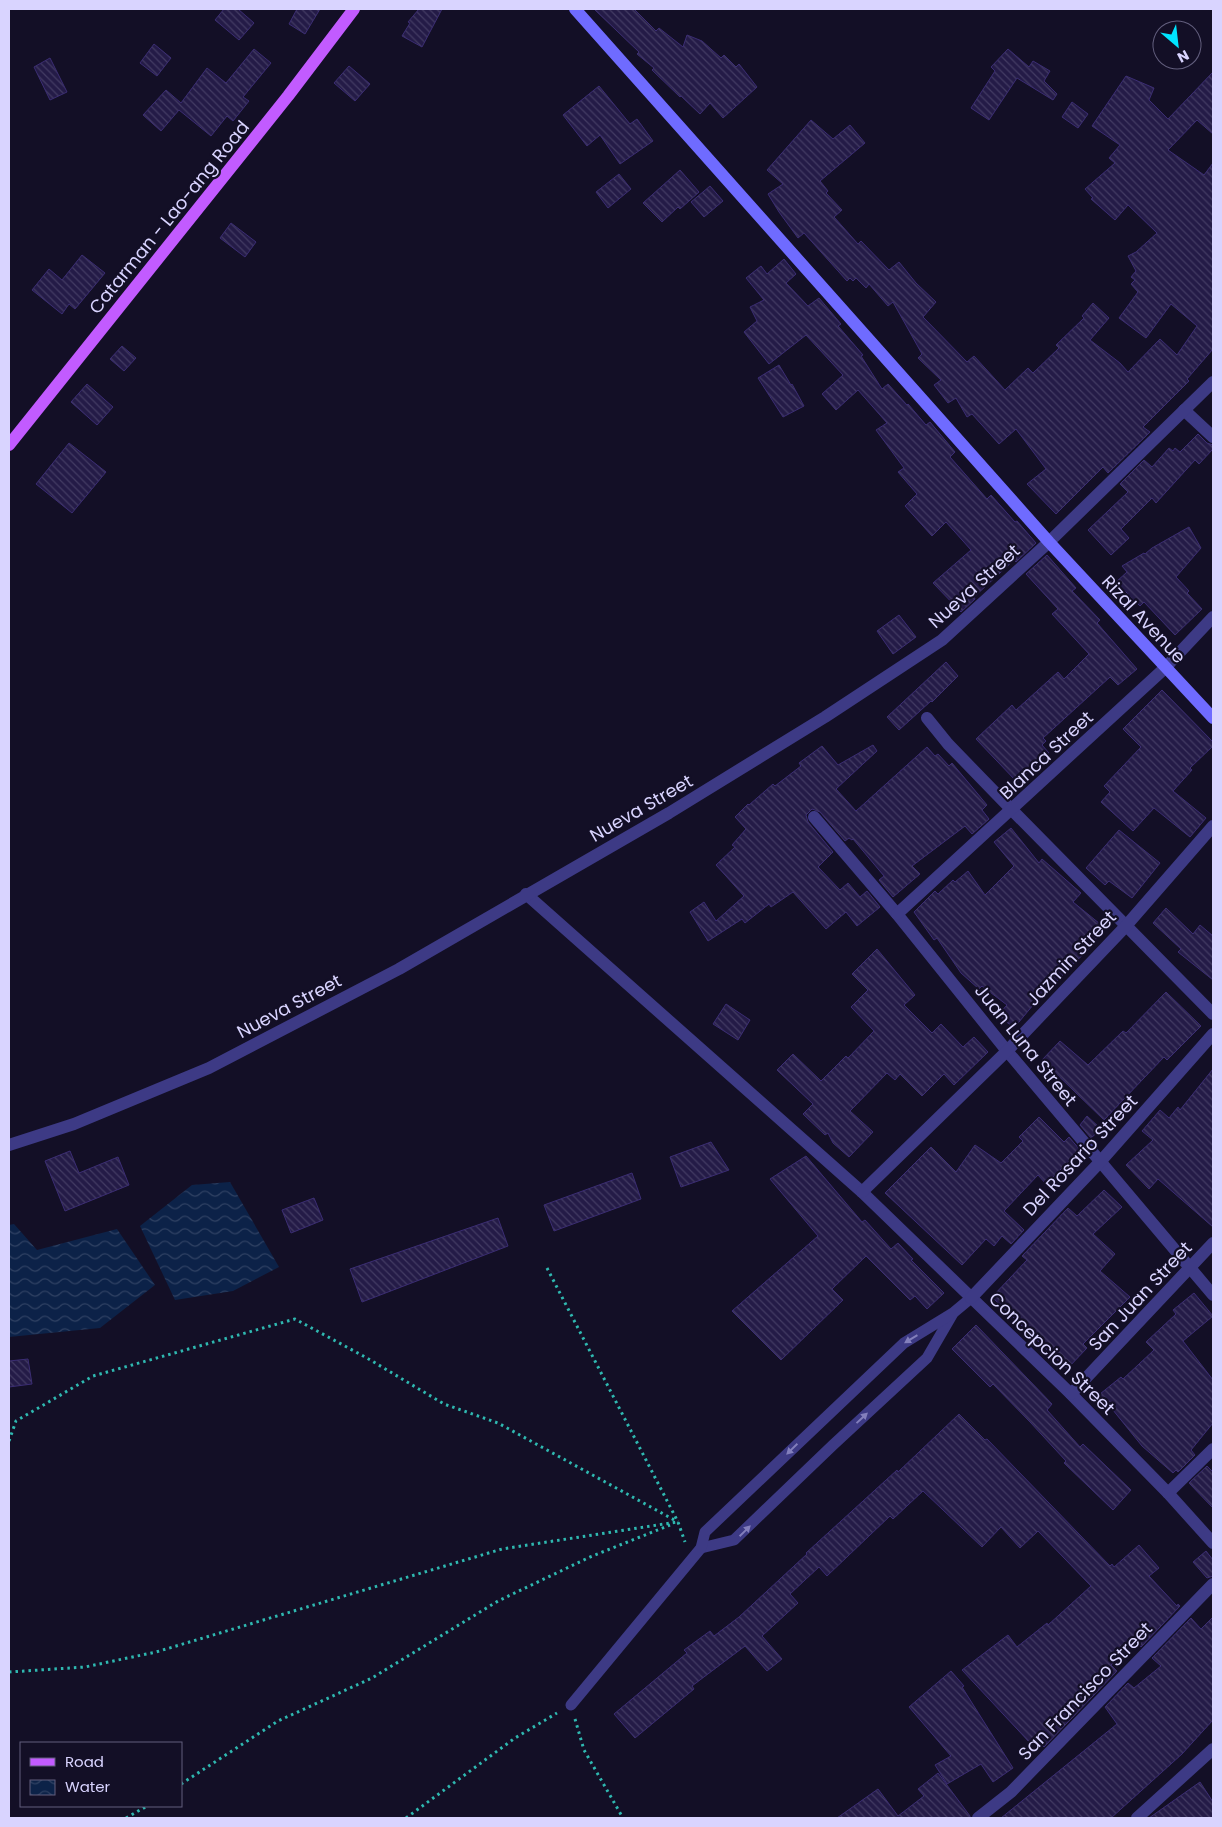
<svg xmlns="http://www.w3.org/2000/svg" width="1222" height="1827" viewBox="0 0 1222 1827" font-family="Poppins,sans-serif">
<defs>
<pattern id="water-waves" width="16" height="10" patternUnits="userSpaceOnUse" patternTransform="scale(1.25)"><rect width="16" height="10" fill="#0c2248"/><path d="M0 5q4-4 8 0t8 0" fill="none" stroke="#2f4163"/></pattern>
<pattern id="building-back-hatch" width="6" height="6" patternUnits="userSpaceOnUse" patternTransform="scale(1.25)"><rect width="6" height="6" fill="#241b47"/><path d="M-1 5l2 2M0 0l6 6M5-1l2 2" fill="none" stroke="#433b63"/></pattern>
</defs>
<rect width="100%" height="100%" fill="#130f26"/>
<g fill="url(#water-waves)">
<polygon points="230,1182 279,1267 233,1291 175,1300 140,1226 192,1185"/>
<polygon points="14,1224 37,1250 117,1229 155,1285 100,1328 9,1337 9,1225"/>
</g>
<g fill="url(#building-back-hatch)" stroke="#3b2d73">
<polygon points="224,9 238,9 254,23 239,40 215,20"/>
<polygon points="297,9 320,9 305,34 289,24"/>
<polygon points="419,9 442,9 422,47 402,36 410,23 408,22"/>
<polygon points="594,9 634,9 656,31 659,28 683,47 687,35 702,41 721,58 724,55 736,67 739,64 757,87 723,118 710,103 700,114 681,96 680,97 652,70 654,68 637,54 639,52"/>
<polygon points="154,44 171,58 157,76 140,63"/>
<polygon points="254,49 271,63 243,97 249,101 233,121 227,116 211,136 179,110 161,131 143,115 166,90 181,103 207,68 226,83"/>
<polygon points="1008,49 1029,67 1033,61 1050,71 1044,81 1057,94 1053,100 1017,78 989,120 971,108 995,71 991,67"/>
<polygon points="50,58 67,92 50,100 34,67"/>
<polygon points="349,66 370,84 355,101 334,83"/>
<polygon points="1213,72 1213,134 1197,120 1168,150 1204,175 1213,163 1213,349 1187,379 1189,381 1143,427 1150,432 1108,473 1103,467 1056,514 1027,484 1046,469 1016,429 999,444 972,414 967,417 956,398 948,403 934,385 941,380 918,358 922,354 893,302 888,306 869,284 866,288 856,278 853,281 850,278 847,281 804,233 798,238 779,212 768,194 783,184 767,170 811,120 833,139 850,125 865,143 820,181 828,191 826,193 842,210 834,217 858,244 861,241 889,270 899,262 916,283 936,302 923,317 967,362 974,356 1005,390 1028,368 1033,373 1059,348 1056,345 1084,318 1082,316 1093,303 1109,318 1090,340 1120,363 1128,372 1160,339 1177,355 1197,326 1171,304 1146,338 1119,318 1138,292 1131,284 1135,280 1131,277 1136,271 1128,256 1136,252 1157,233 1128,205 1115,220 1091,199 1093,198 1085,189 1115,163 1109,158 1120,145 1092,126 1126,76 1154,88 1149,100 1168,119"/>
<polygon points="599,86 630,124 637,119 653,141 620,164 600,135 587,146 563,115"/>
<polygon points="1072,102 1088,114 1078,128 1062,117"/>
<polygon points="680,170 699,192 680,209 678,207 662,222 643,203"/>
<polygon points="619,174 631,189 608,208 596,192"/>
<polygon points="710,186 723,201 704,217 691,202"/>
<polygon points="231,223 256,242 245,257 220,238"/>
<polygon points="82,255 105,273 75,309 69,304 62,314 32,290 49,269 62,280"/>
<polygon points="784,259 796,274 786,283 808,306 819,298 841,324 838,326 863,355 861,356 882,389 888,384 907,405 908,404 926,425 930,422 955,452 950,457 987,499 991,495 1015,522 1017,521 1036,543 1016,562 1014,560 974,597 975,599 961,612 933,583 971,550 946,522 932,536 905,506 917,494 898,472 904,468 876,430 887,423 858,390 836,410 822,394 843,375 806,335 769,364 744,332 757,321 750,307 764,300 746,278 761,266 767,274"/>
<polygon points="122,346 136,358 124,371 110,359"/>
<polygon points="779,365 791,385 792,384 804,406 783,417 758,378"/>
<polygon points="87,384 113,407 97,425 71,402"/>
<polygon points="1198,434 1207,443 1213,445 1213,449 1199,464 1195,460 1156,503 1152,498 1121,529 1129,538 1111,555 1088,530 1128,492 1120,484 1144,460 1152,467 1169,448 1173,451 1175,448 1180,452"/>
<polygon points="69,443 106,472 72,513 36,484"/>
<polygon points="1189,527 1201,548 1176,577 1189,591 1187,593 1202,609 1175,635 1144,602 1140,606 1116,582 1127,572 1122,566 1144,553 1145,554 1152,548"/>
<polygon points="1047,555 1076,588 1072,591 1100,620 1097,623 1137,669 1118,685 1110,677 1043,738 1046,741 1042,745 1049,753 1017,782 976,739 1012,705 1016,710 1058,672 1064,679 1089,654 1052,614 1058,609 1026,574"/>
<polygon points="899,615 916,637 893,654 877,631"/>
<polygon points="946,662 958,676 932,702 931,701 899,730 887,717"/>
<polygon points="1162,690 1213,742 1213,746 1190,768 1192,770 1173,791 1206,818 1190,837 1154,808 1133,831 1101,802 1110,792 1104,786 1141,747 1123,729"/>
<polygon points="873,745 877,751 836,789 856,811 927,747 935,756 938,754 949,766 952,763 987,805 982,810 989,819 972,834 965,826 912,866 920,874 893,897 879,880 884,876 853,839 852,840 849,838 845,841 820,812 812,809 806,815 808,822 833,852 818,867 840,890 848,883 860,897 867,891 880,907 857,926 846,912 826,929 793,892 771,907 769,904 745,923 742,919 708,941 690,912 704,902 716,921 744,896 716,865 735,847 732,845 746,829 735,817 748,804 749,805 773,784 775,786 801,766 799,763 822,746 838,765"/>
<polygon points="1011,828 1039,863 1042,859 1081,893 1073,902 1105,928 1092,944 1093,945 1068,969 1050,989 1048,987 1014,1028 998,1015 1007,1005 982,986 979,989 961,973 937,938 934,940 914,912 935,891 938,894 953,880 955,882 968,871 985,895 1014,866 994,842"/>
<polygon points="1119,830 1160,863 1132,898 1109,881 1105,885 1086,868"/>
<polygon points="1166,908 1193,934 1200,925 1213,936 1213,980 1178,952 1181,949 1153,923"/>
<polygon points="877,949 915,995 904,1005 932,1033 941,1024 963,1047 974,1037 988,1052 954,1085 944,1074 922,1096 900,1074 895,1080 887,1073 850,1111 873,1132 849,1157 833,1143 828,1133 825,1135 803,1114 813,1104 777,1070 793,1054 821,1081 846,1056 848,1058 874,1031 851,1007 868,990 852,974"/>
<polygon points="1166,992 1201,1026 1167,1060 1164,1057 1104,1120 1042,1060 1060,1041 1088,1065 1123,1031 1126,1033"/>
<polygon points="726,1004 750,1020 738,1040 713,1024"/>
<polygon points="1213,1069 1213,1227 1158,1179 1149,1189 1126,1165 1153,1140 1142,1131 1160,1110 1169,1118 1178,1107 1180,1110"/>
<polygon points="1087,1116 1101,1129 1091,1138 1080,1125"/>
<polygon points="1039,1117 1064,1142 1069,1137 1080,1150 1046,1184 1038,1175 1004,1211 1024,1230 1011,1244 1002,1236 994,1246 986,1239 962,1265 885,1193 931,1147 956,1172 975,1145 1001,1163 1023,1141 1019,1137"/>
<polygon points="711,1142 729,1170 681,1187 670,1157"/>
<polygon points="70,1151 79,1173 118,1157 129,1185 65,1211 45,1161"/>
<polygon points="806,1156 862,1222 865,1220 891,1249 898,1243 913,1259 911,1260 944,1293 927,1309 915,1296 910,1300 866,1256 832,1289 843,1300 781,1360 732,1311 818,1236 770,1179"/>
<polygon points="632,1173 641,1199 554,1231 544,1205"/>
<polygon points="1104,1190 1122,1207 1093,1234 1115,1254 1100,1271 1130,1297 1083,1344 1087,1348 1067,1369 992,1297 1027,1260 1022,1256 1068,1208 1077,1216"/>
<polygon points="314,1198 323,1220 291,1233 282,1210"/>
<polygon points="498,1218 508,1246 362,1302 350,1269"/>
<polygon points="1194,1293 1213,1316 1183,1341 1213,1380 1213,1423 1191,1450 1195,1455 1178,1472 1176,1470 1173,1473 1142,1446 1100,1394 1121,1377 1123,1379 1154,1350 1146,1342 1176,1314 1173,1310"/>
<polygon points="976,1325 1052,1404 1047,1410 1080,1447 1083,1444 1131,1490 1113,1510 1064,1463 1066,1461 1030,1422 993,1384 990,1387 952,1349"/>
<polygon points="28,1359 32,1384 9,1387 9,1361"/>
<polygon points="959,1414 985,1440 987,1439 1110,1566 1112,1564 1114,1567 1139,1545 1159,1568 1149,1576 1177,1606 1178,1604 1180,1606 1141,1647 1136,1643 1111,1665 1117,1671 1044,1747 1038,1740 1031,1744 962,1670 1008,1635 1017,1647 1047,1623 1048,1625 1091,1586 1038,1531 1020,1548 1001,1527 982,1547 923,1491 893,1519 890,1516 827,1576 819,1567 790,1594 798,1603 762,1636 782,1659 767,1671 745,1646 692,1686 694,1689 635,1738 614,1714 687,1653 684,1650 710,1631 714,1636 739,1617 807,1554 806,1553 897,1470 898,1472"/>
<polygon points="1207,1466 1213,1472 1213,1508 1189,1483"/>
<polygon points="1206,1551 1213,1560 1213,1576 1207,1578 1193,1562"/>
<polygon points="1213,1617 1213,1720 1182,1754 1111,1818 1001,1818 1117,1724 1105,1707 1128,1683 1134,1688 1161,1666 1152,1658 1191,1618 1201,1629"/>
<polygon points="951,1671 964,1686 962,1687 1013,1768 993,1782 981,1764 947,1784 935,1765 951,1756 909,1707"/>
<polygon points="938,1773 970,1816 970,1818 837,1818 878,1789 898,1816 924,1796 918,1789"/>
<polygon points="1200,1782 1213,1802 1213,1818 1149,1818"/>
</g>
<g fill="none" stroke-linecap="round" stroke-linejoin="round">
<g stroke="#2fb8b0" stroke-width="3" stroke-dasharray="2.5 4" stroke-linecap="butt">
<polyline points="547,1268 678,1522 685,1542"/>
<polyline points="9,1441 16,1421 93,1376 295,1319 367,1358 444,1404 498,1423 678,1522"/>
<polyline points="9,1672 85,1667 156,1652 502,1549 677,1522"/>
<polyline points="575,1719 584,1750 623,1818"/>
<polyline points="181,1784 278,1721 372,1678 498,1601 590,1557 670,1525"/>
<polyline points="126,1818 147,1806"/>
<polyline points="406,1818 515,1738 557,1713"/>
</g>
<g stroke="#3d3a85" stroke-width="11">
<polyline points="701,1548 734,1540 833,1445 927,1358 952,1315"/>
<polyline points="571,1705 701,1548 705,1532 904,1343 953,1313 971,1298"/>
</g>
<g stroke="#3d3a85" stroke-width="12">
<polyline points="1184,410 1213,437"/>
<polyline points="927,718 948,744 1012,810 1213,1014"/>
<polyline points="814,817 897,914 1007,1051 1213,1295"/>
<polyline points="526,894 862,1192 1071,1394 1168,1493 1213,1543"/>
<polyline points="897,914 1165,668 1213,617"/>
<polyline points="9,1145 74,1124 209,1068 399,969 669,813 825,717 942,640 1049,542 1213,382"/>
<polyline points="862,1192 1007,1051 1125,927 1213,826"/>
<polyline points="971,1298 1100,1162 1213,1034"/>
<polyline points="1071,1394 1213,1243"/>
<polyline points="1168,1493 1213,1449"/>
<polyline points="978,1818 1011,1792 1213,1584"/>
<polyline points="1137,1818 1213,1749"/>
</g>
<polyline stroke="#6f6bff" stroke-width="12" points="575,9 1049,542 1213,718"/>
<polyline stroke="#c25bff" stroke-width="12" points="9,445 288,96 354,9"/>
</g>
<defs><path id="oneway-solid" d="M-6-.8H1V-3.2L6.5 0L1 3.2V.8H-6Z" transform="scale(1.25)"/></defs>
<g fill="#837fbc">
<use href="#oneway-solid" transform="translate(911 1339) rotate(149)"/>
<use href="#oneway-solid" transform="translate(862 1418) rotate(-43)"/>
<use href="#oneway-solid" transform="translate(792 1449) rotate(136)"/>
<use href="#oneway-solid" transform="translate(745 1531) rotate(-44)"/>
</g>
<g text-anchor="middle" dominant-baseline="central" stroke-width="4.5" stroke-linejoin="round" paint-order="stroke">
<g font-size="18" fill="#d9d4ff" stroke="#130f26">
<text transform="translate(169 217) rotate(-51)">Catarman - Lao-ang Road</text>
<text transform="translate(974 586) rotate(-42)">Nueva Street</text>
<text transform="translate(1144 619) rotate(47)">Rizal Avenue</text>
<text transform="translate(1046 755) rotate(-43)">Blanca Street</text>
<text transform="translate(641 808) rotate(-30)">Nueva Street</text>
<text transform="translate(1071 958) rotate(-47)">Jazmin Street</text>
<text transform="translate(289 1006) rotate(-28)">Nueva Street</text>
<text transform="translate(1026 1045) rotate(51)">Juan Luna Street</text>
<text transform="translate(1080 1155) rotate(-47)">Del Rosario Street</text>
<text transform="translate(1140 1296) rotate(-47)">San Juan Street</text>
<text transform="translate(1052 1353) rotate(44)">Concepcion Street</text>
<text transform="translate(1085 1691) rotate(-46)">San Francisco Street</text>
</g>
</g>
<rect width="1222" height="1827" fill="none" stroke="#d9d4ff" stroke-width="20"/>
<rect x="20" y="1742" width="162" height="65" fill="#130f26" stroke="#625e7d"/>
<rect x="30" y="1758" width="25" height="8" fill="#c25bff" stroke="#625e7d"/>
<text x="65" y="1767" font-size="15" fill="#d9d4ff">Road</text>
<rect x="30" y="1780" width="25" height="15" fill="url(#water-waves)" stroke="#625e7d"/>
<text x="65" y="1792" font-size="15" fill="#d9d4ff">Water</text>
<g transform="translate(1177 45) rotate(152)"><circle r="24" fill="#130f26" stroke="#625e7d"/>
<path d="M0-4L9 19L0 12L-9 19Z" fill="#00e5ff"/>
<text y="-8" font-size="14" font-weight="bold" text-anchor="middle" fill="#d9d4ff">N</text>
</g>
</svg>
